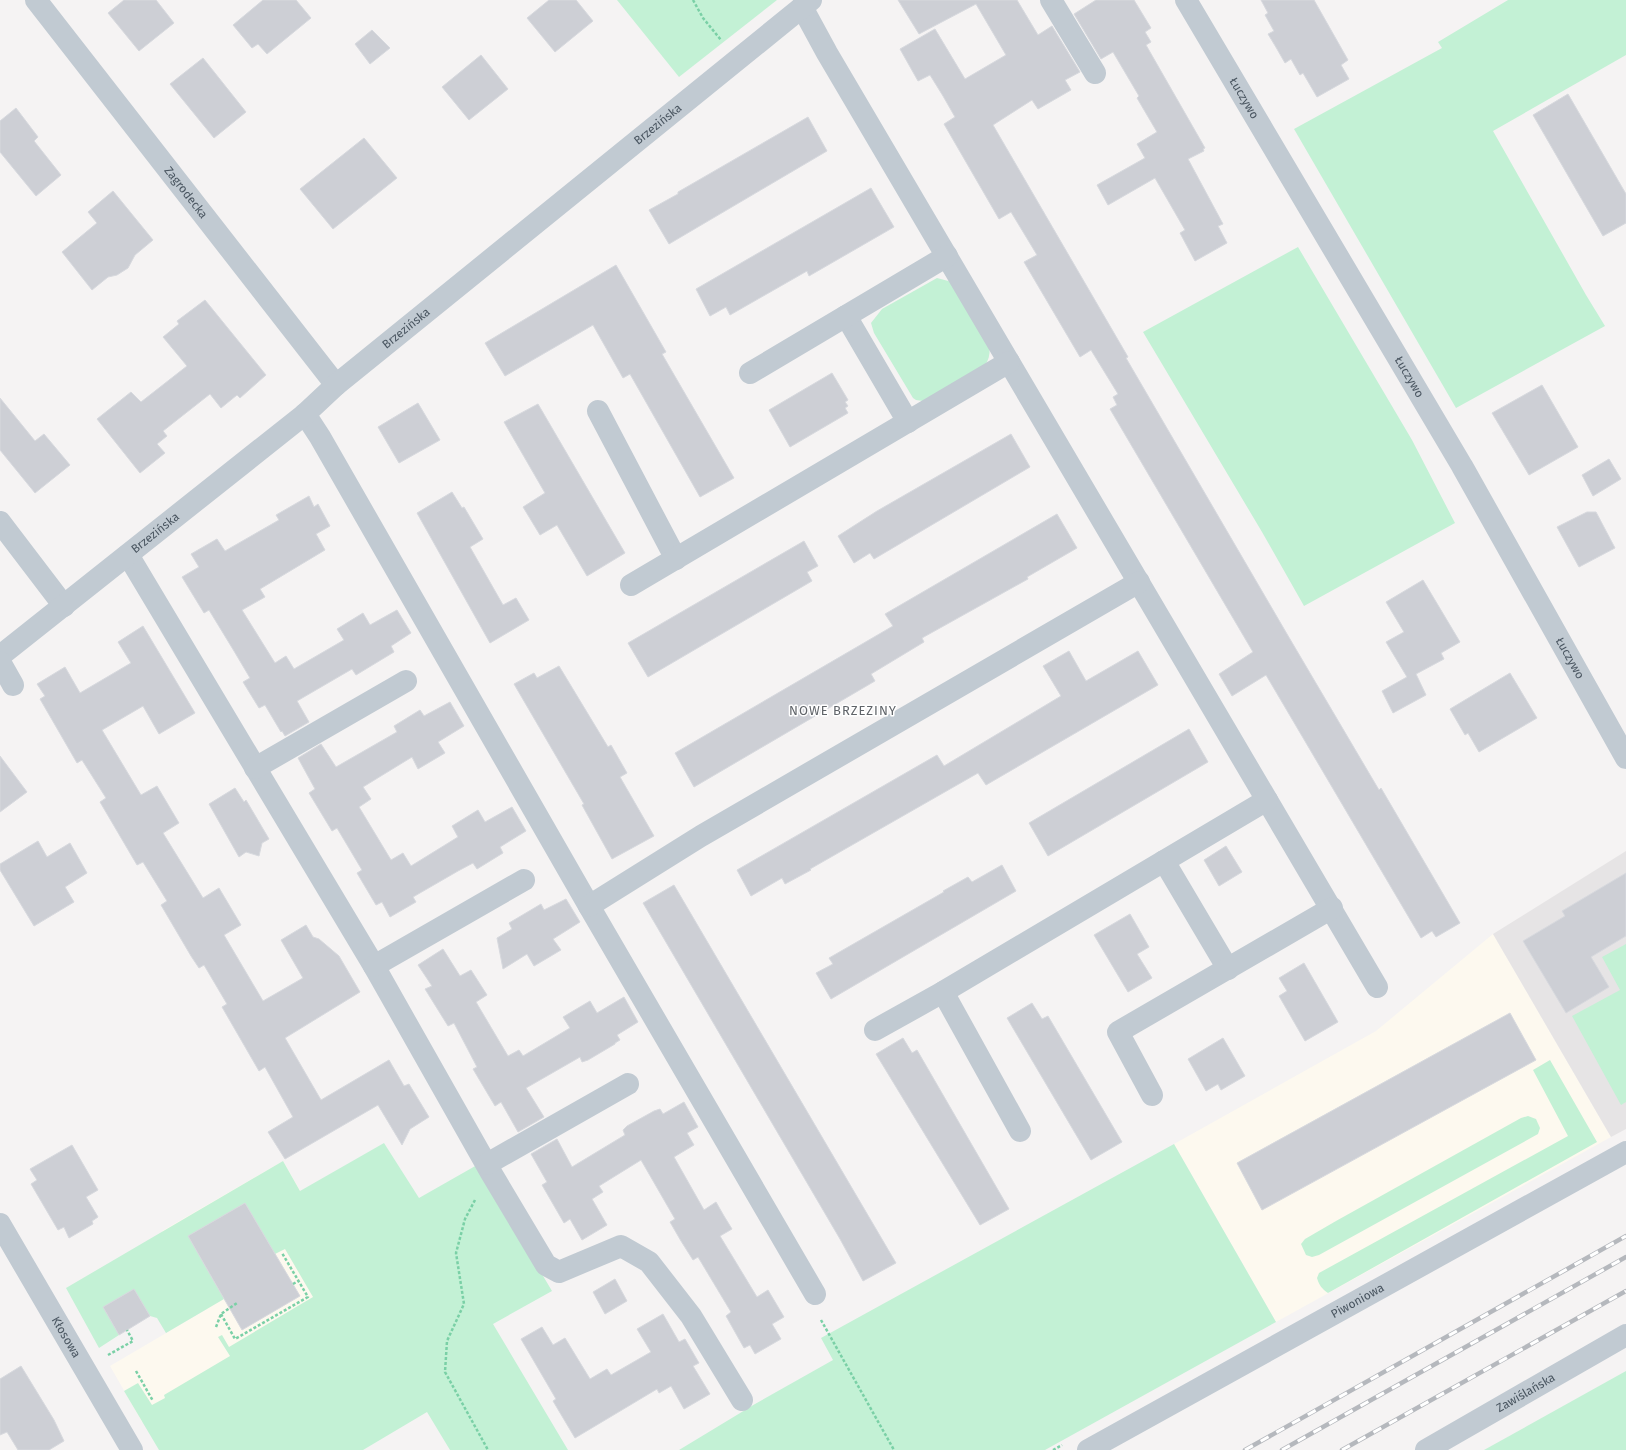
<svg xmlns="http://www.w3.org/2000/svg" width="1626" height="1450" viewBox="0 0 1626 1450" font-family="'Fira Sans',sans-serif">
<rect width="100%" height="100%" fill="#f5f3f3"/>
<g fill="#fdf9ef">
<polygon points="1493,934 1611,1137 1276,1322 1174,1144 1376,1031"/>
<polygon points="283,1161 360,1294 142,1422 110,1366 207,1309 162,1231"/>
</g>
<polygon fill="#e6e4e5" points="1626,851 1626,1129 1611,1137 1493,934"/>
<g fill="#c3f1d5">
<polygon points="617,0 777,0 679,77"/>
<polygon points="1508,0 1626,0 1626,55 1493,131 1586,295 1605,326 1456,408 1294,129 1442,48 1438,42"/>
<polygon points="1298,247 1412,440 1455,523 1304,606 1262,532 1143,332"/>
<path d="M 937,278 L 952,282 L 989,344 C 990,350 990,356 987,362 C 979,375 937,393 923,401 L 916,400 L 913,398 L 874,333 L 871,323 L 882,309 Z"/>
<polygon points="1626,944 1626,1102 1621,1105 1572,1016 1620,990 1602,957"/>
<path d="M 1550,1060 L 1597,1142 L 1328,1293 C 1322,1289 1319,1285 1317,1278 L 1319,1273 L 1568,1136 L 1533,1070 Z"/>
<polygon points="1528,1116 1536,1119 1540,1128 1538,1134 1319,1255 1312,1257 1306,1255 1301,1244 1305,1239 1336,1221 1521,1118"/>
<polygon points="384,1143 419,1198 477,1165 552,1291 493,1324 568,1450 450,1450 427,1412 363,1450 159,1450 124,1391 138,1383 152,1405 165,1398 164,1395 230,1356 218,1337 222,1335 229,1347 313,1297 285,1249 275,1254 245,1203 188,1236 224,1299 166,1333 157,1318 150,1316 134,1289 103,1307 119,1335 99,1348 66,1288 283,1161 300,1191"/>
<polygon points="1174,1144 1276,1322 1045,1450 679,1450 755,1404 833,1360 821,1338"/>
<polygon points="1626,1371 1626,1450 1484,1450"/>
</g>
<g fill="#cdcfd5" stroke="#d7d9de">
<polygon points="124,0 156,0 174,23 139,51 108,13"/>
<polygon points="263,0 296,0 311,18 267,54 258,44 252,48 233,25"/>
<polygon points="549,0 576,0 593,21 555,52 527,18"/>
<polygon points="898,0 1017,0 1038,35 1052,26 1080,72 1065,80 1071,90 1038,109 1032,100 993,125 1128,357 1126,358 1287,634 1379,790 1381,788 1460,923 1436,937 1432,931 1421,938 1266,675 1232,696 1219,674 1253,652 1110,409 1117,405 1113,397 1118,394 1091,350 1080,357 1024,262 1037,255 1011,212 999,219 944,124 955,117 943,96 930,75 918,81 900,49 935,29 965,79 1006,55 976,4 919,34"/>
<polygon points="1096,0 1134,0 1151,28 1145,32 1151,42 1146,45 1205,148 1203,149 1204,151 1188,159 1223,224 1218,226 1227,243 1195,261 1180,233 1185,230 1155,178 1108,205 1097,185 1145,158 1137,144 1157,132 1137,98 1139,96 1113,52 1101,59 1074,14"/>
<polygon points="1261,0 1314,0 1348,60 1341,65 1349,79 1317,97 1303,73 1300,75 1291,59 1285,63 1277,49 1268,34 1274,31 1265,15 1268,13"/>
<polygon points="372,30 390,48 370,64 355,44"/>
<polygon points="481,55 508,89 469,120 442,87"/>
<polygon points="203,58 246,112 214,138 170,84"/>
<polygon points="1568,94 1626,194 1626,223 1603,236 1533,115"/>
<polygon points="16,108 38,137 34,141 61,175 36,196 0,152 0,121"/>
<polygon points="808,117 827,151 669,244 649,210 678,194 678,192"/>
<polygon points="364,138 397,178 333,229 300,189"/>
<polygon points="871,188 894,227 809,276 807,271 730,315 726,307 710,316 696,289"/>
<polygon points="113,191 153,240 135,255 128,268 117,275 108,277 92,290 62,252 97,223 88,212"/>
<polygon points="616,265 666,352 662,354 734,478 700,497 630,374 623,378 593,325 505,376 485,343"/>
<polygon points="205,300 266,375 240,398 237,395 221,408 210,394 163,431 167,436 157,444 165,453 140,473 97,419 131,392 141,402 187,366 163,337 179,324 177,321"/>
<polygon points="832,373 848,400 845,402 848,406 845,408 848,413 790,447 769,410"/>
<polygon points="1542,385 1578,447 1529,475 1492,413"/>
<polygon points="0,398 35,441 44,434 70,465 35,493 0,450"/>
<polygon points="418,403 440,440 399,463 378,427"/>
<polygon points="538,404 625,553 587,576 557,525 540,535 523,507 545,493 504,422"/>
<polygon points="1011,434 1030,467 874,559 870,553 854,563 838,536 877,511"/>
<polygon points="1609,459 1621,479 1593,496 1582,475"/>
<polygon points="452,492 462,508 464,507 483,539 470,547 503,605 516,598 529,620 490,643 417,513"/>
<polygon points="309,496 314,507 318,504 330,526 316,534 325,550 260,589 265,597 242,610 275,663 286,656 294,669 344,640 337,629 363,613 370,625 397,610 411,633 391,646 394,652 356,675 352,669 297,701 309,722 285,736 282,731 281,732 265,705 259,708 243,682 250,678 234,651 209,610 204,613 182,577 199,567 191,554 217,539 225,551 279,520 276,515"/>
<polygon points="1587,512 1596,512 1615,548 1579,567 1557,527"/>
<polygon points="1057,514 1077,548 1027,577 1028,579 922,638 924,642 871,674 875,681 694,787 675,753 893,626 885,614"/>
<polygon points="804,541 818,566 807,572 812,581 648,677 628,643"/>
<polygon points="1423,580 1460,642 1441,653 1444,659 1416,674 1426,695 1393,713 1382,691 1407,677 1386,642 1404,632 1386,602"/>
<polygon points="143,626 195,713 159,734 143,706 102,730 141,795 157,786 179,823 163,833 203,898 219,888 241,925 224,935 263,1001 303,978 281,940 306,925 313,937 319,939 339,956 360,992 285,1038 321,1100 389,1060 404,1086 409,1084 429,1117 410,1129 402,1145 378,1105 285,1159 268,1132 293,1117 265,1067 259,1071 222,1007 227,1004 204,965 199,968 191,956 161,905 167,901 143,862 137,865 100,802 106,798 82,760 77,763 40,699 45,696 37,684 65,667 80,693 131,663 118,642"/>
<polygon points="1069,651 1086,681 1138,651 1158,685 986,785 978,773 810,869 811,870 785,884 782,878 751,896 737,870 937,755 944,766 1061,696 1043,666"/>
<polygon points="559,666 608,747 611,745 627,773 620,777 654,836 612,859 582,805 584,804 514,684 534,673 537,678"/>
<polygon points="1510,673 1537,718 1479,752 1468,733 1465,735 1450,709"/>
<polygon points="450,702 464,726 438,742 445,753 418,769 412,757 363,787 371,799 359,807 391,860 403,853 411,866 458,837 452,826 478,810 485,822 512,807 526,831 500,847 503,853 477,869 473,863 458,871 413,897 416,902 390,917 382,902 376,905 357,873 362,870 337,828 332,831 309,793 315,789 298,758 321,744 336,767 397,732 394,726 420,710 424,716"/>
<polygon points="1189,729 1208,762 1048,856 1029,823"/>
<polygon points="0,756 27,792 0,812"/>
<polygon points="235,788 244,802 246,800 269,839 262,843 259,856 246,852 239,857 209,804"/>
<polygon points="38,841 47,857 70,843 87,873 65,887 74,902 34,926 0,870 0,864"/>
<polygon points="1226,846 1242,872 1219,886 1204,860"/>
<polygon points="1002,865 1016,891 831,999 816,973 833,964 829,958 944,892 943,891 968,877 972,882"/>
<polygon points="1626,873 1626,936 1591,957 1609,987 1566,1013 1523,941 1565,916 1562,911"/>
<polygon points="674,885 896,1263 863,1281 840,1239 643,903"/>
<polygon points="566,899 580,922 553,939 561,950 534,966 527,954 503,969 497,938 512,929 509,923 541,904 544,910"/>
<polygon points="1130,914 1149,947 1137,954 1152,978 1128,992 1094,935"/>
<polygon points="443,949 460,976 471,970 487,995 476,1002 508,1056 519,1050 523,1056 570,1028 563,1017 590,1001 597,1013 624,997 638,1022 617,1035 620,1040 615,1043 615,1044 588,1060 582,1062 580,1057 526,1088 544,1117 518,1132 501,1102 495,1106 473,1069 477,1067 454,1023 448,1026 425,989 432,986 418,965"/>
<polygon points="1304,963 1338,1022 1305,1041 1279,996 1287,991 1279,978"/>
<polygon points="1032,1003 1042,1019 1048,1016 1122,1142 1091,1160 1007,1018"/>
<polygon points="1510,1013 1536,1060 1262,1210 1237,1163"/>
<polygon points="903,1038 912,1053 917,1050 1009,1209 980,1225 876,1054"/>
<polygon points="1223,1038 1245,1076 1221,1090 1218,1084 1206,1091 1188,1059"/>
<polygon points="684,1102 698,1127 687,1133 694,1145 674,1157 704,1210 716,1202 724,1216 732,1229 720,1236 757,1297 768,1290 784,1317 772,1324 781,1339 755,1354 750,1345 744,1348 726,1316 731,1312 698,1257 693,1260 681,1241 670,1222 675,1219 641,1160 599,1186 603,1192 592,1199 607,1225 582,1240 570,1219 564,1223 542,1185 547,1182 531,1154 557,1139 572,1167 625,1135 623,1130 627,1126 654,1111 660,1109 663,1114"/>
<polygon points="72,1145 98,1190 86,1197 98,1217 92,1221 93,1224 69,1238 64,1227 58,1230 31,1184 37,1180 30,1169"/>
<polygon points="245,1203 300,1296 242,1330 188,1236"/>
<polygon points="615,1279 627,1301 605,1314 593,1292"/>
<polygon points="134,1289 150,1316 119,1335 103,1307"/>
<polygon points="663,1314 679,1342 685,1339 699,1363 693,1366 710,1394 684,1409 671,1386 659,1393 657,1389 575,1438 553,1401 556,1399 521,1339 542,1327 553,1345 565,1338 590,1379 607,1369 611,1375 651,1352 637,1329"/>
<polygon points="21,1366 54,1420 64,1441 49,1450 18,1450 7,1432 0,1435 0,1379"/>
</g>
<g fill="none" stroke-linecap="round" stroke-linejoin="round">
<g stroke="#7ad0a6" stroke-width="2.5" stroke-dasharray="3 2" stroke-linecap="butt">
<polyline points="693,0 703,18 721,40"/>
<polyline points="475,1200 465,1219 456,1253 464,1304 447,1341 445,1372 488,1450"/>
<polyline points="293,1284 298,1281"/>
<polyline points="221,1314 235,1339 308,1297 282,1253"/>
<polyline points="821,1320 894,1450"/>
<polyline points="216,1327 221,1314 237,1303"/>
<polyline points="108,1355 133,1341 127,1330"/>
<polyline points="136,1371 153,1401"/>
<polyline points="1053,1450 1062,1445"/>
</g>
<g stroke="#c1cad2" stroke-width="22">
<path id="s1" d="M 36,0 L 336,385"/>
<polyline points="1051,0 1095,73"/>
<path id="s2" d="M 1186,0 L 1462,466 L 1626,758"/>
<polyline points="802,7 827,53 1377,987"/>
<polyline points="846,316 908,422"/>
<polyline points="750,373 947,256"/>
<polyline points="598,411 676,559"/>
<polyline points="305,414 320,437 589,906 815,1294"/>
<polyline points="0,522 64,606"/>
<polyline points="128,555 374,966 490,1171 546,1265 559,1272 621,1246 649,1262 691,1316 742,1400"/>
<polyline points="631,585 1009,362"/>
<path id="s3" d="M 0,656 L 305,414 L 336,385 L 811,0"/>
<polyline points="0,662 13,685"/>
<polyline points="255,768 406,681"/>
<polyline points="1164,861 1228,969"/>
<polyline points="589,906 701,836 1139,582"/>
<polyline points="374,966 524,880"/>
<polyline points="943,992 1020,1131"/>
<polyline points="875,1030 943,992 1267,800"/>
<polyline points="1152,1095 1118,1032 1332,908"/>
<polyline points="487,1164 628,1084"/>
<path id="s4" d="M 0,1224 L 132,1450"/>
<path id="s5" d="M 1088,1450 L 1626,1152"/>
<path id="s6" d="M 1426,1450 L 1626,1335"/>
</g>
<defs>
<g id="rail">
<polyline points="1245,1450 1626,1236"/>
<polyline points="1282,1450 1626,1257"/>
<polyline points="1342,1450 1626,1291"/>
</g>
</defs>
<use href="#rail" stroke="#b5b8bd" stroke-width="4.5"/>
<use href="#rail" stroke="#fff" stroke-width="3" stroke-dasharray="9" stroke-linecap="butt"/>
</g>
<g text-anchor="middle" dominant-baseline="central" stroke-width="3" stroke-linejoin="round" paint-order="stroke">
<g font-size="12" fill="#4a5661" stroke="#fff">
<text stroke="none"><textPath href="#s2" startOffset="114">Łuczywo</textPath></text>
<text stroke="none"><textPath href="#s3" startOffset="846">Brzezińska</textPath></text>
<text stroke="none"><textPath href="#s1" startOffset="244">Zagrodecka</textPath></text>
<text stroke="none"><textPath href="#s3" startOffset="522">Brzezińska</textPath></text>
<text stroke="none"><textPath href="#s2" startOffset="438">Łuczywo</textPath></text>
<text stroke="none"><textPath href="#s3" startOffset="198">Brzezińska</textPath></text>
<text stroke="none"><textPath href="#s2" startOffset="762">Łuczywo</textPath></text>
<text stroke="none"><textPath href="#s5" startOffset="308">Piwoniowa</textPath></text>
<text stroke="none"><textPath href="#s4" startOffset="131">Kłosowa</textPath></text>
<text stroke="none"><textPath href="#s6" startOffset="115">Zawiślańska</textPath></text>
</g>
<g font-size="13" letter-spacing="1" fill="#5f6368" stroke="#fff">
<text x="843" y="710">NOWE BRZEZINY</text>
</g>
</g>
</svg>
